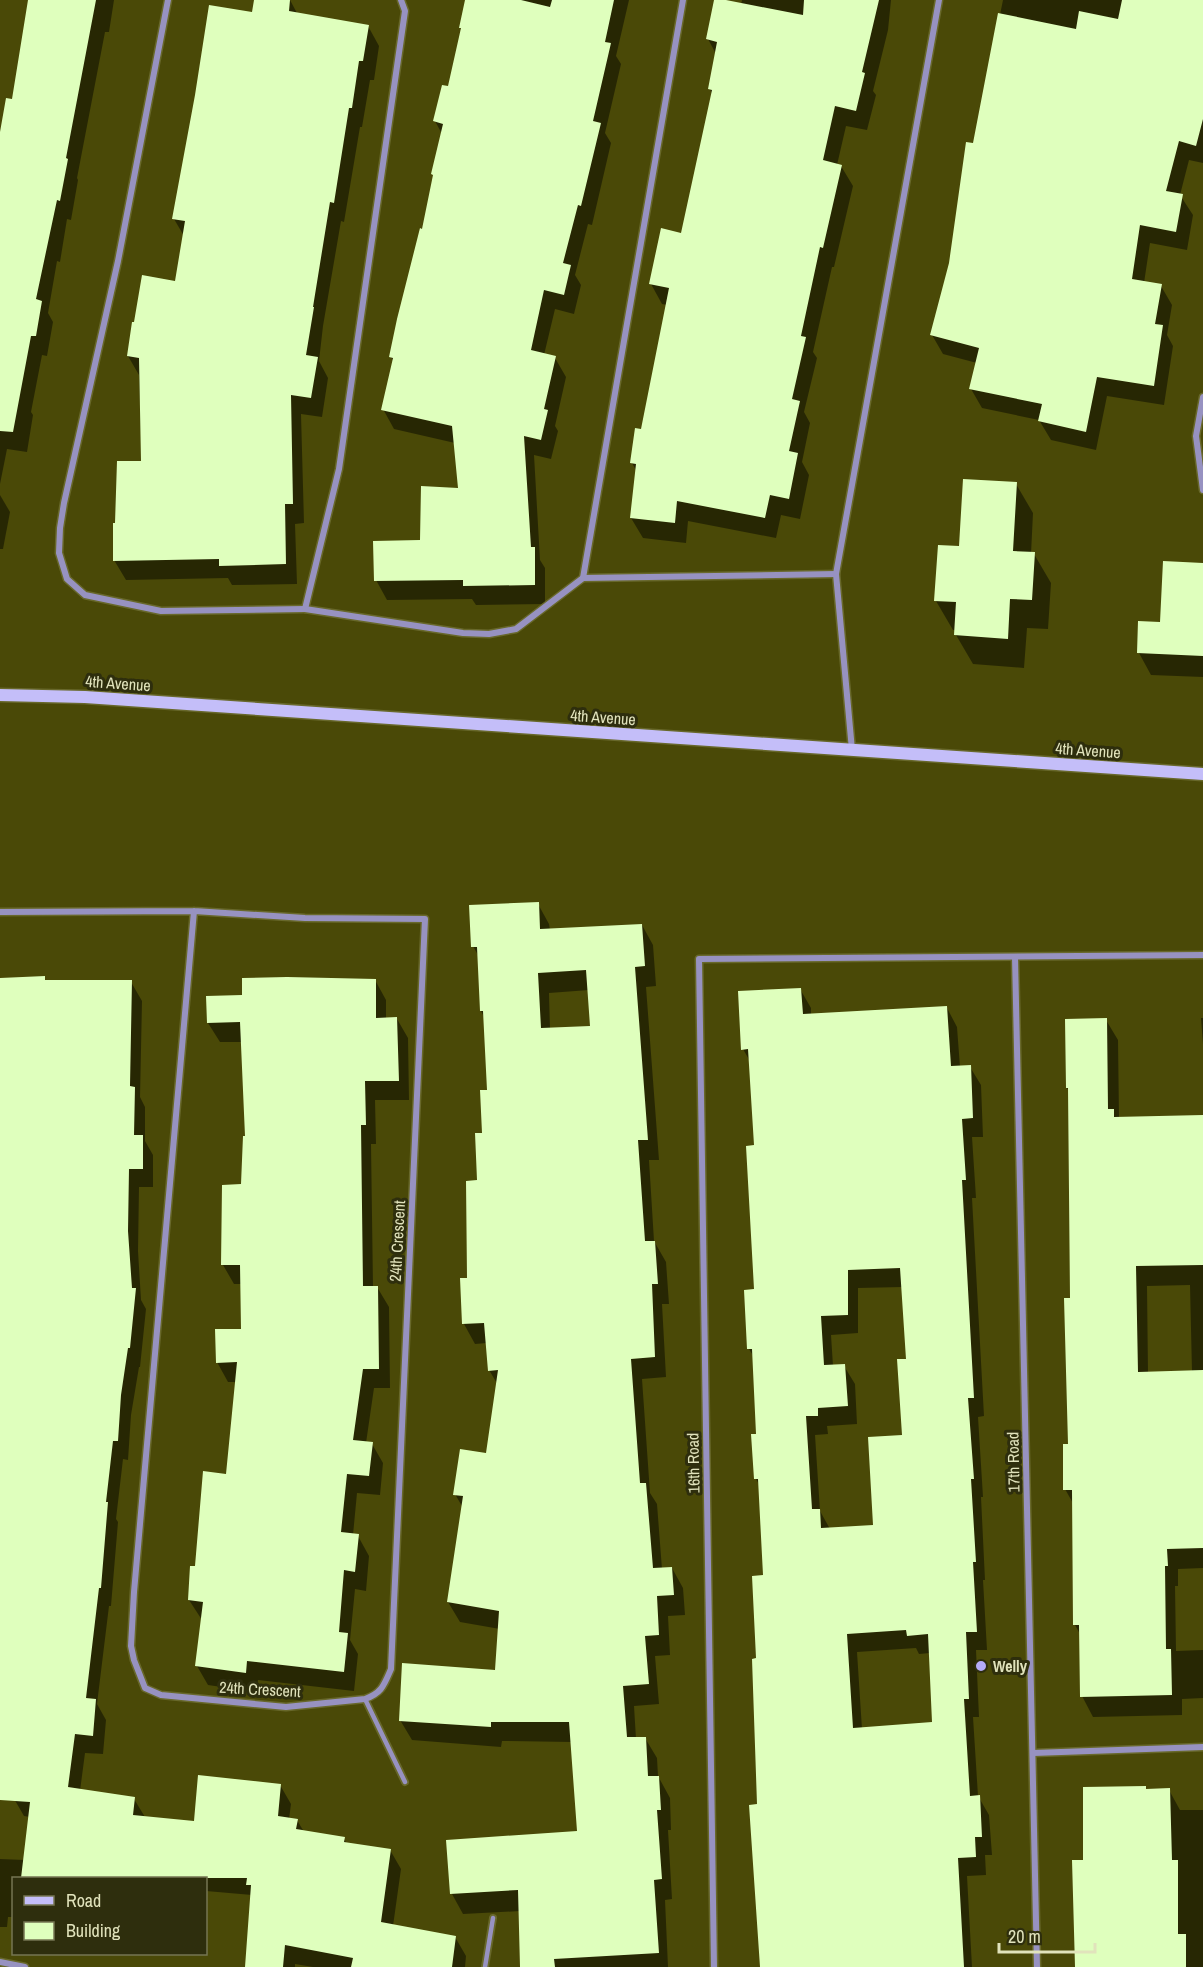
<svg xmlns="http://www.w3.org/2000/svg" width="1203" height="1967" viewBox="0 0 1203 1967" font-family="'Archivo Narrow',sans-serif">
<rect width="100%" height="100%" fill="#4a4907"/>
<g fill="#0007" fill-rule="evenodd">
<polygon points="30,0 114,0 109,32 105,32 77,178 78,180 71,220 67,219 60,262 57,261 48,313 53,322 47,356 42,355 31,412 33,415 27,452 7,449 0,484 0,143 14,101"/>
<polygon points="256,0 290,0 298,15 368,26 379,46 374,80 370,80 362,127 360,127 344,222 341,221 323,326 319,361 328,378 322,417 301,414 304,523 295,524 297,584 232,585 228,578 126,580 114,560 116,525 142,463 139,375 128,356 176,282 184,236 174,219 254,14"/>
<polygon points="466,0 629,0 616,56 621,64 605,133 611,143 592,225 588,224 575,275 581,285 574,314 555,309 544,355 555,358 566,377 555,426 558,431 551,459 534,455 540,560 545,568 545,604 476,605 472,599 387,600 376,580 421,542 459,489 455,443 394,429 383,409 394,362 391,357 423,231 442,134 435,121 449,88 462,31 460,27"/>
<polygon points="715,0 741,5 742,0 891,0 888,30 873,91 876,95 867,130 846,126 837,165 841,166 853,186 834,267 832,267 813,352 817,358 804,412 810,423 802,462 809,475 800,519 781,515 776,538 688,521 686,543 643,538 631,518 637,472 632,463 642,431 667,305 662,304 651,284 683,234 712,94 710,89 716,54 708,39"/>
<polygon points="1003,0 1203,0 1203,163 1189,160 1180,195 1193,215 1187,250 1150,243 1144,283 1161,286 1172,305 1167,335 1173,346 1164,405 1107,396 1096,450 1051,440 1039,420 982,408 971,389 977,363 943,354 932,335 950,263"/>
<polygon points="1016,484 1033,513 1031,554 1034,554 1051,583 1048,629 1027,628 1024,668 973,664 956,635 956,630 953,630 936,601 960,548"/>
<polygon points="0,495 10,512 3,549 0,549"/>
<polygon points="1203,565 1203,677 1151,675 1139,653 1162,624"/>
<path d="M 538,904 L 549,924 L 550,930 L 642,925 L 653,945 L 656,986 L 646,987 L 659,1160 L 649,1160 L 654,1241 L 666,1262 L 669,1304 L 662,1304 L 666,1377 L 642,1379 L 650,1493 L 657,1504 L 662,1569 L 672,1568 L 683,1588 L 685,1615 L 668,1616 L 670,1655 L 655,1656 L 659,1704 L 634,1706 L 636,1739 L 645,1738 L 657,1758 L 658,1776 L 670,1798 L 671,1830 L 668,1830 L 672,1899 L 665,1900 L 668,1967 L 522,1967 L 520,1911 L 463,1914 L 452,1894 L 448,1841 L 578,1832 L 572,1742 L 502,1741 L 501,1747 L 412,1740 L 400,1720 L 496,1672 L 500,1629 L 460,1622 L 448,1602 L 463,1508 L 455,1494 L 487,1455 L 498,1385 L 489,1370 L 487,1343 L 475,1344 L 464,1324 L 488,1091 L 484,1017 L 481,1011 L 479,957 L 473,946 ZM 589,990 L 591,1027 L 550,1029 L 549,993 Z"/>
<polygon points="44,978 46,981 131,982 142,1001 140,1097 145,1107 145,1141 153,1155 153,1187 139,1187 138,1251 141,1300 146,1309 140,1367 139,1367 131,1415 128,1460 123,1459 116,1519 118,1522 111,1606 109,1606 97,1704 106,1720 103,1754 85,1753 80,1791 134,1799 145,1817 195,1823 280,1785 291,1804 289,1819 297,1820 304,1832 344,1839 347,1844 390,1850 401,1869 393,1926 455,1937 466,1956 465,1967 313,1967 295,1964 295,1967 247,1967 252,1895 206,1891 206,1878 14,1878 14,1917 8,1917 7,1927 0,1927 0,1859 25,1860 30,1817 24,1816 13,1797 0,1741 0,979"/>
<polygon points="375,980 386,1000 386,1019 397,1019 408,1038 409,1100 375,1100 376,1144 371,1144 373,1287 377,1287 389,1307 390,1388 374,1388 366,1443 372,1444 383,1463 380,1495 357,1493 353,1535 358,1536 369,1556 366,1591 355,1589 350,1640 358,1654 354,1691 258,1680 256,1692 208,1685 197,1666 202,1620 189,1600 196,1568 228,1475 236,1382 228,1382 217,1362 242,1330 242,1284 234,1284 223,1265 243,1186 247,1138 242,1042 220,1042 208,1023 244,996"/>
<path d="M 800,989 L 811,1008 L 811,1015 L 947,1008 L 957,1027 L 960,1067 L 970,1067 L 981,1085 L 983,1137 L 972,1137 L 976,1198 L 972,1198 L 984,1416 L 978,1417 L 983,1497 L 981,1497 L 985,1580 L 983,1580 L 987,1650 L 976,1650 L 979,1717 L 973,1717 L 978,1796 L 989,1815 L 992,1855 L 985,1855 L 986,1875 L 967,1876 L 972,1967 L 760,1967 L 758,1660 L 765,1576 L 760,1486 L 756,1479 L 758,1435 L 754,1357 L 749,1349 L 756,1290 L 756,1147 L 751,1063 L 743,1049 ZM 903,1287 L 908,1360 L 904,1437 L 875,1526 L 830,1529 L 820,1511 L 815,1435 L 828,1434 L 827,1426 L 857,1424 L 855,1384 L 844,1366 L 833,1366 L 831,1335 L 858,1333 L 858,1288 ZM 916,1648 L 919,1654 L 930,1653 L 934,1723 L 862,1729 L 857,1652 Z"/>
<polygon points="1201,1018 1203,1018 1203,1044"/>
<path d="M 1106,1020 L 1118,1040 L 1119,1118 L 1203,1116 L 1203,1568 L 1178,1569 L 1178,1586 L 1175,1586 L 1176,1651 L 1203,1650 L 1203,1698 L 1182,1699 L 1182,1715 L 1093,1717 L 1082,1696 L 1080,1634 L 1075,1625 L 1074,1505 L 1065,1489 L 1070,1446 L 1071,1300 L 1070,1092 L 1067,1088 ZM 1190,1285 L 1192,1372 L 1148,1373 L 1147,1286 Z"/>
<polygon points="1147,1790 1169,1790 1180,1810 1203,1810 1203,1967 1077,1967 1085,1862"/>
</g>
<g fill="#dfffbd" fill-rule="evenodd">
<polygon points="28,0 96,0 66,158 68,159 60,201 57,200 36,299 42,301 36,336 31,336 13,432 0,431 0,132 6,98 12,99"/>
<polygon points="254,0 290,0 289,11 369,25 363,61 359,61 352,108 349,108 334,203 330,202 313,307 314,307 306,355 318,357 311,398 291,395 293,504 285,504 286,564 219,566 219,559 113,561 113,523 115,523 117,461 141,461 139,358 127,356 132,322 134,322 142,275 175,281 185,221 172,219 195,95 209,5 252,12"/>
<polygon points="465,0 521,0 550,7 552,0 614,0 605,42 611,43 593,121 601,123 581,206 578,205 563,263 571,265 564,295 544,290 531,350 556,356 544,409 548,410 541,440 524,436 531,547 535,547 535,585 463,586 463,580 374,581 373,541 420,540 421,486 458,488 452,426 381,410 393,358 389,357 397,319 420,228 422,229 433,175 431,174 443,124 433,121 442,85 448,86 461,28 459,28"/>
<polygon points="714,0 726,0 803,15 804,0 879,0 862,72 865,73 856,111 835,106 823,160 842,165 823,248 820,247 801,336 806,337 792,399 800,401 789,451 798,453 789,499 770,495 765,518 677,501 675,523 630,518 636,464 630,463 635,428 641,429 669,288 649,284 661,228 681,233 712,90 708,89 717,42 706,39"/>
<polygon points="1122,0 1203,0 1203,119 1196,146 1179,141 1166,191 1183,194 1176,232 1140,225 1132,279 1162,284 1155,324 1163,325 1154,386 1097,377 1086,432 1038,421 1042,404 969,389 979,348 930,335 949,263 966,142 973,143 998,13 1076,29 1079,11 1118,19"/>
<polygon points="963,479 1017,482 1013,551 1035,552 1032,600 1010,599 1008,639 954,635 956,602 934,601 938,545 959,546"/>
<polygon points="1163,561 1203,563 1203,656 1137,653 1138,621 1160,622"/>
<path d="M 539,902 L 540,929 L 642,924 L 645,966 L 635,967 L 648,1140 L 638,1140 L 645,1241 L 655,1241 L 658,1284 L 652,1284 L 655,1357 L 631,1359 L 640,1483 L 646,1483 L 653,1568 L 672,1567 L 674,1595 L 657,1596 L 659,1635 L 645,1636 L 649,1684 L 623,1686 L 627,1737 L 646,1737 L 648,1776 L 659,1776 L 661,1810 L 657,1810 L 662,1879 L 654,1880 L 659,1953 L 554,1959 L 555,1967 L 520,1967 L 518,1890 L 450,1894 L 446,1840 L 577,1831 L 569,1722 L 491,1722 L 491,1727 L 399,1721 L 402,1663 L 495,1670 L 499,1611 L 447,1602 L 463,1496 L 453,1495 L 460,1449 L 486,1453 L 498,1370 L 488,1371 L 484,1323 L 462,1324 L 460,1278 L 467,1278 L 466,1181 L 477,1180 L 475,1133 L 482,1133 L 480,1090 L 487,1090 L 483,1011 L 480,1011 L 477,947 L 471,947 L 469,905 ZM 586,970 L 590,1026 L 541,1028 L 538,973 Z"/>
<polygon points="45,976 45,980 132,980 130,1086 135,1087 134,1135 143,1135 143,1169 129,1169 128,1231 132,1288 136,1288 130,1348 128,1348 121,1395 118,1441 113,1441 106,1502 108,1502 101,1588 99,1588 86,1698 96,1699 93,1736 75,1734 68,1787 135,1797 133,1815 194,1821 198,1775 281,1784 278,1816 298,1819 296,1829 345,1837 344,1842 391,1849 381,1922 456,1936 452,1967 351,1967 353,1958 285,1945 283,1967 245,1967 251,1885 246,1885 247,1878 21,1878 30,1802 0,1800 0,978"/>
<polygon points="287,977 376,979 376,1018 397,1017 399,1081 365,1081 366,1125 361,1125 363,1286 378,1286 379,1369 363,1369 353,1440 373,1442 369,1476 347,1474 341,1532 359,1534 355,1572 344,1570 339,1632 348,1633 344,1672 247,1661 246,1673 195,1666 203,1602 188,1600 190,1566 195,1566 203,1471 226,1474 237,1362 216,1363 215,1329 241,1329 240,1265 221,1265 222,1185 241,1184 243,1136 245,1136 240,1022 207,1023 206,996 242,995 242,978"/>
<path d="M 801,988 L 803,1014 L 947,1006 L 951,1066 L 971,1065 L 973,1118 L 962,1119 L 966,1180 L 962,1180 L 974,1398 L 968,1398 L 974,1479 L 971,1479 L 976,1562 L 973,1562 L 977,1632 L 966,1632 L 969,1699 L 964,1699 L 970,1796 L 980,1795 L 982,1837 L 975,1837 L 976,1857 L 958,1858 L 964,1967 L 760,1967 L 749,1805 L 757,1804 L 752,1659 L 756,1658 L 752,1576 L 763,1575 L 758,1479 L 754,1479 L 751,1434 L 756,1434 L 752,1349 L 747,1349 L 744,1290 L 754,1289 L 746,1146 L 754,1145 L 748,1049 L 741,1050 L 738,991 ZM 900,1268 L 906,1359 L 897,1359 L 902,1435 L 868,1437 L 873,1525 L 821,1528 L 820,1509 L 812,1509 L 806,1416 L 818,1416 L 818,1408 L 848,1406 L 845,1364 L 824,1365 L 821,1316 L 848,1315 L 848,1270 ZM 906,1630 L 907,1636 L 928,1634 L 932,1722 L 853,1728 L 847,1634 Z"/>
<polygon points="1107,1018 1108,1109 1114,1109 1114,1117 1203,1115 1203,1265 1136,1266 1138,1372 1203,1370 1203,1548 1167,1549 1168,1566 1165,1566 1166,1649 1171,1649 1172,1695 1080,1697 1079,1625 1073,1625 1072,1490 1063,1490 1063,1444 1068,1444 1064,1298 1070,1298 1068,1088 1066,1088 1065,1019"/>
<polygon points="1146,1786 1146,1789 1170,1788 1172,1860 1178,1860 1178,1934 1186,1934 1186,1967 1075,1967 1072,1860 1083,1860 1083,1787"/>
</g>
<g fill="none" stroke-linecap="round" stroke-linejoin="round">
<defs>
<g id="lane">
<polyline points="365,1699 405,1782"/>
<polyline points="485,1967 493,1918"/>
</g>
<g id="street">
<polyline points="168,0 118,261 64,503 60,528 59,553 67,579 85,595 161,611 305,609"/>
<polyline points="401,0 405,11 339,469 305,609 463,633 489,634 516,629 583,578"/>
<polyline points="683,0 583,578 836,574"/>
<polyline points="1203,397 1196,436 1203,490"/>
<polyline points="852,750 836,574 939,0"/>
<path d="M 0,912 L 194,911 L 305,918 L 425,919 L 391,1669 C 384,1685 382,1693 365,1699 L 286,1707 L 161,1695 L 145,1688 L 134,1660 L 131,1646 L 134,1592 L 194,911"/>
<polyline points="1015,957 1037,1967"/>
<polyline points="1033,1753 1203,1747"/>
<polyline points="0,1962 25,1967"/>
<polyline points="714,1967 699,959 1203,955"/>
</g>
<polyline id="secondary" points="0,695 85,697 1203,774"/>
</defs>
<use href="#lane" stroke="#68682b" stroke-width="8"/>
<use href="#street" stroke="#68682b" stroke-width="9"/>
<use href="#secondary" stroke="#68682b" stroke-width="15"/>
<use href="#lane" stroke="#9792c1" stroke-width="4.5"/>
<use href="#street" stroke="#9792c1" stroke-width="6"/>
<use href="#secondary" stroke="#c4bef9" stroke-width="12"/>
</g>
<circle fill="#b5acf8" stroke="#2e2e0d" stroke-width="2" cx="981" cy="1666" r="6"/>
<g text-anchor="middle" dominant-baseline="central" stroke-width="6" stroke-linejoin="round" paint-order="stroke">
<g font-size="16" fill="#e1e3bc" stroke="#2e2e0d">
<text transform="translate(118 683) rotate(4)">4th Avenue</text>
<text transform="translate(603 717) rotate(4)">4th Avenue</text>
<text transform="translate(1088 750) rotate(4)">4th Avenue</text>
<text transform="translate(397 1241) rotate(-87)">24th Crescent</text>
<text transform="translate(1013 1462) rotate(-91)">17th Road</text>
<text transform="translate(693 1463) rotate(-91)">16th Road</text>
<text transform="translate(260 1689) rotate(3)">24th Crescent</text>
</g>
<g font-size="16" font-weight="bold" fill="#e1e3bc" stroke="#2e2e0d" text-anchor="start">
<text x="993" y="1666">Welly</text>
</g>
</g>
<rect x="12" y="1877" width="195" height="78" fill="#2e2e0d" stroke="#767653" stroke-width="1.5"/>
<rect x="24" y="1896" width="30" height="9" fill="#c4bef9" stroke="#767653" stroke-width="1.5"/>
<text x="66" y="1907" font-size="18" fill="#e1e3bc">Road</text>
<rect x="24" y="1922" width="30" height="18" fill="#dfffbd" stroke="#767653" stroke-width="1.5"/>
<text x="66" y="1937" font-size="18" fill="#e1e3bc">Building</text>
<path d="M999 1943v9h96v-9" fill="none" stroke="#e1e3bc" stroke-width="3"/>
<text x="1008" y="1943" font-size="18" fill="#e1e3bc" stroke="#2e2e0d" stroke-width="4.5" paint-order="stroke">20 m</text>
</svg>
